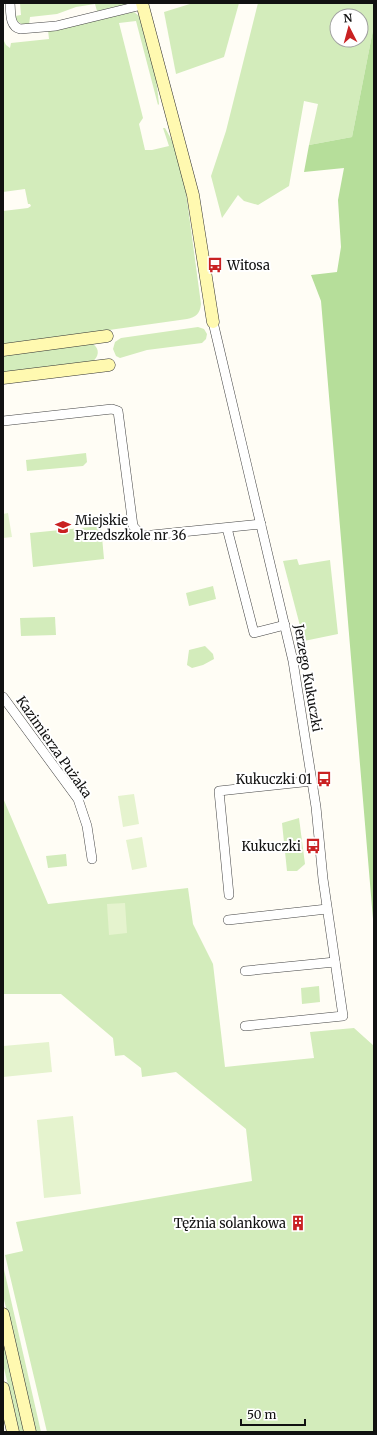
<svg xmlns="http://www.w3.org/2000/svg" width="377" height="1435" viewBox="0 0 377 1435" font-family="Merriweather,serif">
<rect width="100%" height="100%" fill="#fffdf5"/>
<g fill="#d3ecbb" fill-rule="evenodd">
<polygon points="20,3 132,3 97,11 95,4 76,7 57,14 30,17 29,25 23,25 17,21 15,16 21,15"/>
<polygon points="193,3 239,3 224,57 176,74 164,12"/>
<path d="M 258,3 L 374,3 L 374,25 L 352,137 L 309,145 L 318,104 L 304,101 L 289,186 L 258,205 L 244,201 L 238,195 L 222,218 L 211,176 L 226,131 ZM 337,16 L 361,16 L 361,40 L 337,40 Z"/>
<path d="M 134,12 L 139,16 L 156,78 L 159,104 L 158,105 L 136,21 L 119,23 L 143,118 L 139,124 L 145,150 L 152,150 L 169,146 L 163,128 L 165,128 L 175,146 L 185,185 L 201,304 C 200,314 196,317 187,319 L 3,345 L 3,211 L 28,208 L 31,206 L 30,204 L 28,204 L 25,189 L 3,192 L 3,39 L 6,45 L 10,48 L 11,43 L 49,39 L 48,30 Z"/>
<polygon points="198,327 204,329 207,334 206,339 202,343 147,350 120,358 116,356 113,349 115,342 121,338"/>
<path d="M 93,344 C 100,349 99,357 92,362 L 3,374 L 3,354 Z"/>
<polygon points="86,453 87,462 83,466 27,471 26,460"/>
<polygon points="101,526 104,559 33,567 30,533"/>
<polygon points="297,559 299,565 330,560 338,634 304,641 283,561"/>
<polygon points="213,586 216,599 189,606 186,593"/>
<polygon points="55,617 56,635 21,636 20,618"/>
<polygon points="205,646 213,654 214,659 203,665 192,668 187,665 189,650"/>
<polygon points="3,798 48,904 188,888 193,924 213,964 225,1067 314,1058 310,1032 354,1028 374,1046 374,1432 47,1432 5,1255 23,1251 16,1222 252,1181 246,1129 176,1072 142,1077 141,1068 124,1055 115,1056 113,1038 61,994 3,994"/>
<polygon points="299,818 305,864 297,871 287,871 282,823"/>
<polygon points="66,854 67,866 48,868 46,856"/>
<polygon points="319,986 320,1002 302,1004 301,988"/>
<polygon points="3,1265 41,1432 35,1432 3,1295"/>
<polygon points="3,1337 25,1432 19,1432 3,1364"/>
</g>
<polygon fill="#b6de9a" points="374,25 374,931 321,301 311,275 337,272 341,247 338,200 344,168 304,172 309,145 352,137"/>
<g fill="#e5f3ce">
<polygon points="8,513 12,537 3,538 3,514"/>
<polygon points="134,794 139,824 123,827 118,796"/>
<polygon points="142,837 147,867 132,870 126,840"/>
<polygon points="125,903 127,933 109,935 107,904"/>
<polygon points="49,1042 52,1072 3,1077 3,1046"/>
<polygon points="73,1116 81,1194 44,1198 37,1120"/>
</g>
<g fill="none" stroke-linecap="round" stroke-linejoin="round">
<defs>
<g id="street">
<path d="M 10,3 C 11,12 9,26 20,29 L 56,26 L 142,5"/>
<polyline points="213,322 293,661 316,807 323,879 343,1016 245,1026"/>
<polyline points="3,421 112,409 118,411 133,526 142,536 261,524"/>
<polyline points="227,528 254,633 285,625"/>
<polyline points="3,697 78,799 87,826 92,859"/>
<polyline points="229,895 219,791 312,781"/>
<polyline points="228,920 327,909"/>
<polyline points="245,971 335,962"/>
</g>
<g id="secondary">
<polyline points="142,3 193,195 213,322"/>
<polyline points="3,350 107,336"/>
<polyline points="3,378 109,365"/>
<polyline points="3,1314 30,1432"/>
<polyline points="3,1388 13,1432"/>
</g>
</defs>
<use href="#street" stroke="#444" stroke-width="10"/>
<use href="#secondary" stroke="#333" stroke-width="13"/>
<use href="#street" stroke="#fff" stroke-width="9"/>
<use href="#secondary" stroke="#fff9b0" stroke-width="12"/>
</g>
<defs>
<symbol id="bus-bare" viewBox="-9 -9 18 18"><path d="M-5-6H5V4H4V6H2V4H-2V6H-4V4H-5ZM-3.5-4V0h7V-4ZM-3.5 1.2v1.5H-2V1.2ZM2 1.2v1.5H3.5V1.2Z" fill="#c92122" stroke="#fff" stroke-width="2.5" paint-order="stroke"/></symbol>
<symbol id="school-bare" viewBox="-9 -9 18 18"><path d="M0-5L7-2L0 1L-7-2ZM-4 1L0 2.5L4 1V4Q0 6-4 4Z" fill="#c92122" stroke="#fff" stroke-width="2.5" paint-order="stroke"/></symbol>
<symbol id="building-bare" viewBox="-9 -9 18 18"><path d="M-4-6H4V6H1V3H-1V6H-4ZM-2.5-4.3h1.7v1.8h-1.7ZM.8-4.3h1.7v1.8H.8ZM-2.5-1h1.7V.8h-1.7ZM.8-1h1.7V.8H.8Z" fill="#c92122" stroke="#fff" stroke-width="2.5" paint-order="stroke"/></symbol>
</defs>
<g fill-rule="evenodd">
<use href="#bus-bare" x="204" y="254" width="22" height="22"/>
<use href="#school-bare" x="52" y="516" width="22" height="22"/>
<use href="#bus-bare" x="313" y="768" width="22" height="22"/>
<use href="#bus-bare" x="302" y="835" width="22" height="22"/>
<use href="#building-bare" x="287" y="1212" width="22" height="22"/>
</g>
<g text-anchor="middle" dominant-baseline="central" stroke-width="4" stroke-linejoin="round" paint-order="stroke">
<g font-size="13" fill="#111" stroke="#fff" text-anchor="end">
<text x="227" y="265" text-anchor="start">Witosa</text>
<text x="75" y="520" text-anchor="start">Miejskie<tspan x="75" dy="15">Przedszkole nr 36</tspan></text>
<text x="312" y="779">Kukuczki 01</text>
<text x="301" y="846">Kukuczki</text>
<text x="286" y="1223">Tężnia solankowa</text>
</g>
<g font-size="13" fill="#111" stroke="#fff">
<text transform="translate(308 678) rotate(80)">Jerzego Kukuczki</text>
<text transform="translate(54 747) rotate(55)">Kazimierza Pużaka</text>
</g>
</g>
<rect width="377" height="1435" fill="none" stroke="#111111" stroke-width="8"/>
<g transform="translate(349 28) rotate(354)"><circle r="19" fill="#ffffff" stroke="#a0a0a0"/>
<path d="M0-3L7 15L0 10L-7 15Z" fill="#c92122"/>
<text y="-6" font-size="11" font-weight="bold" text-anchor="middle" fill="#111111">N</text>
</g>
<path d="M241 1419v6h64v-6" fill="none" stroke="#111111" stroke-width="2"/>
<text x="247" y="1419" font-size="12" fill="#111111" stroke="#ffffff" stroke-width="3" paint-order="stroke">50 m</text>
</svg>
